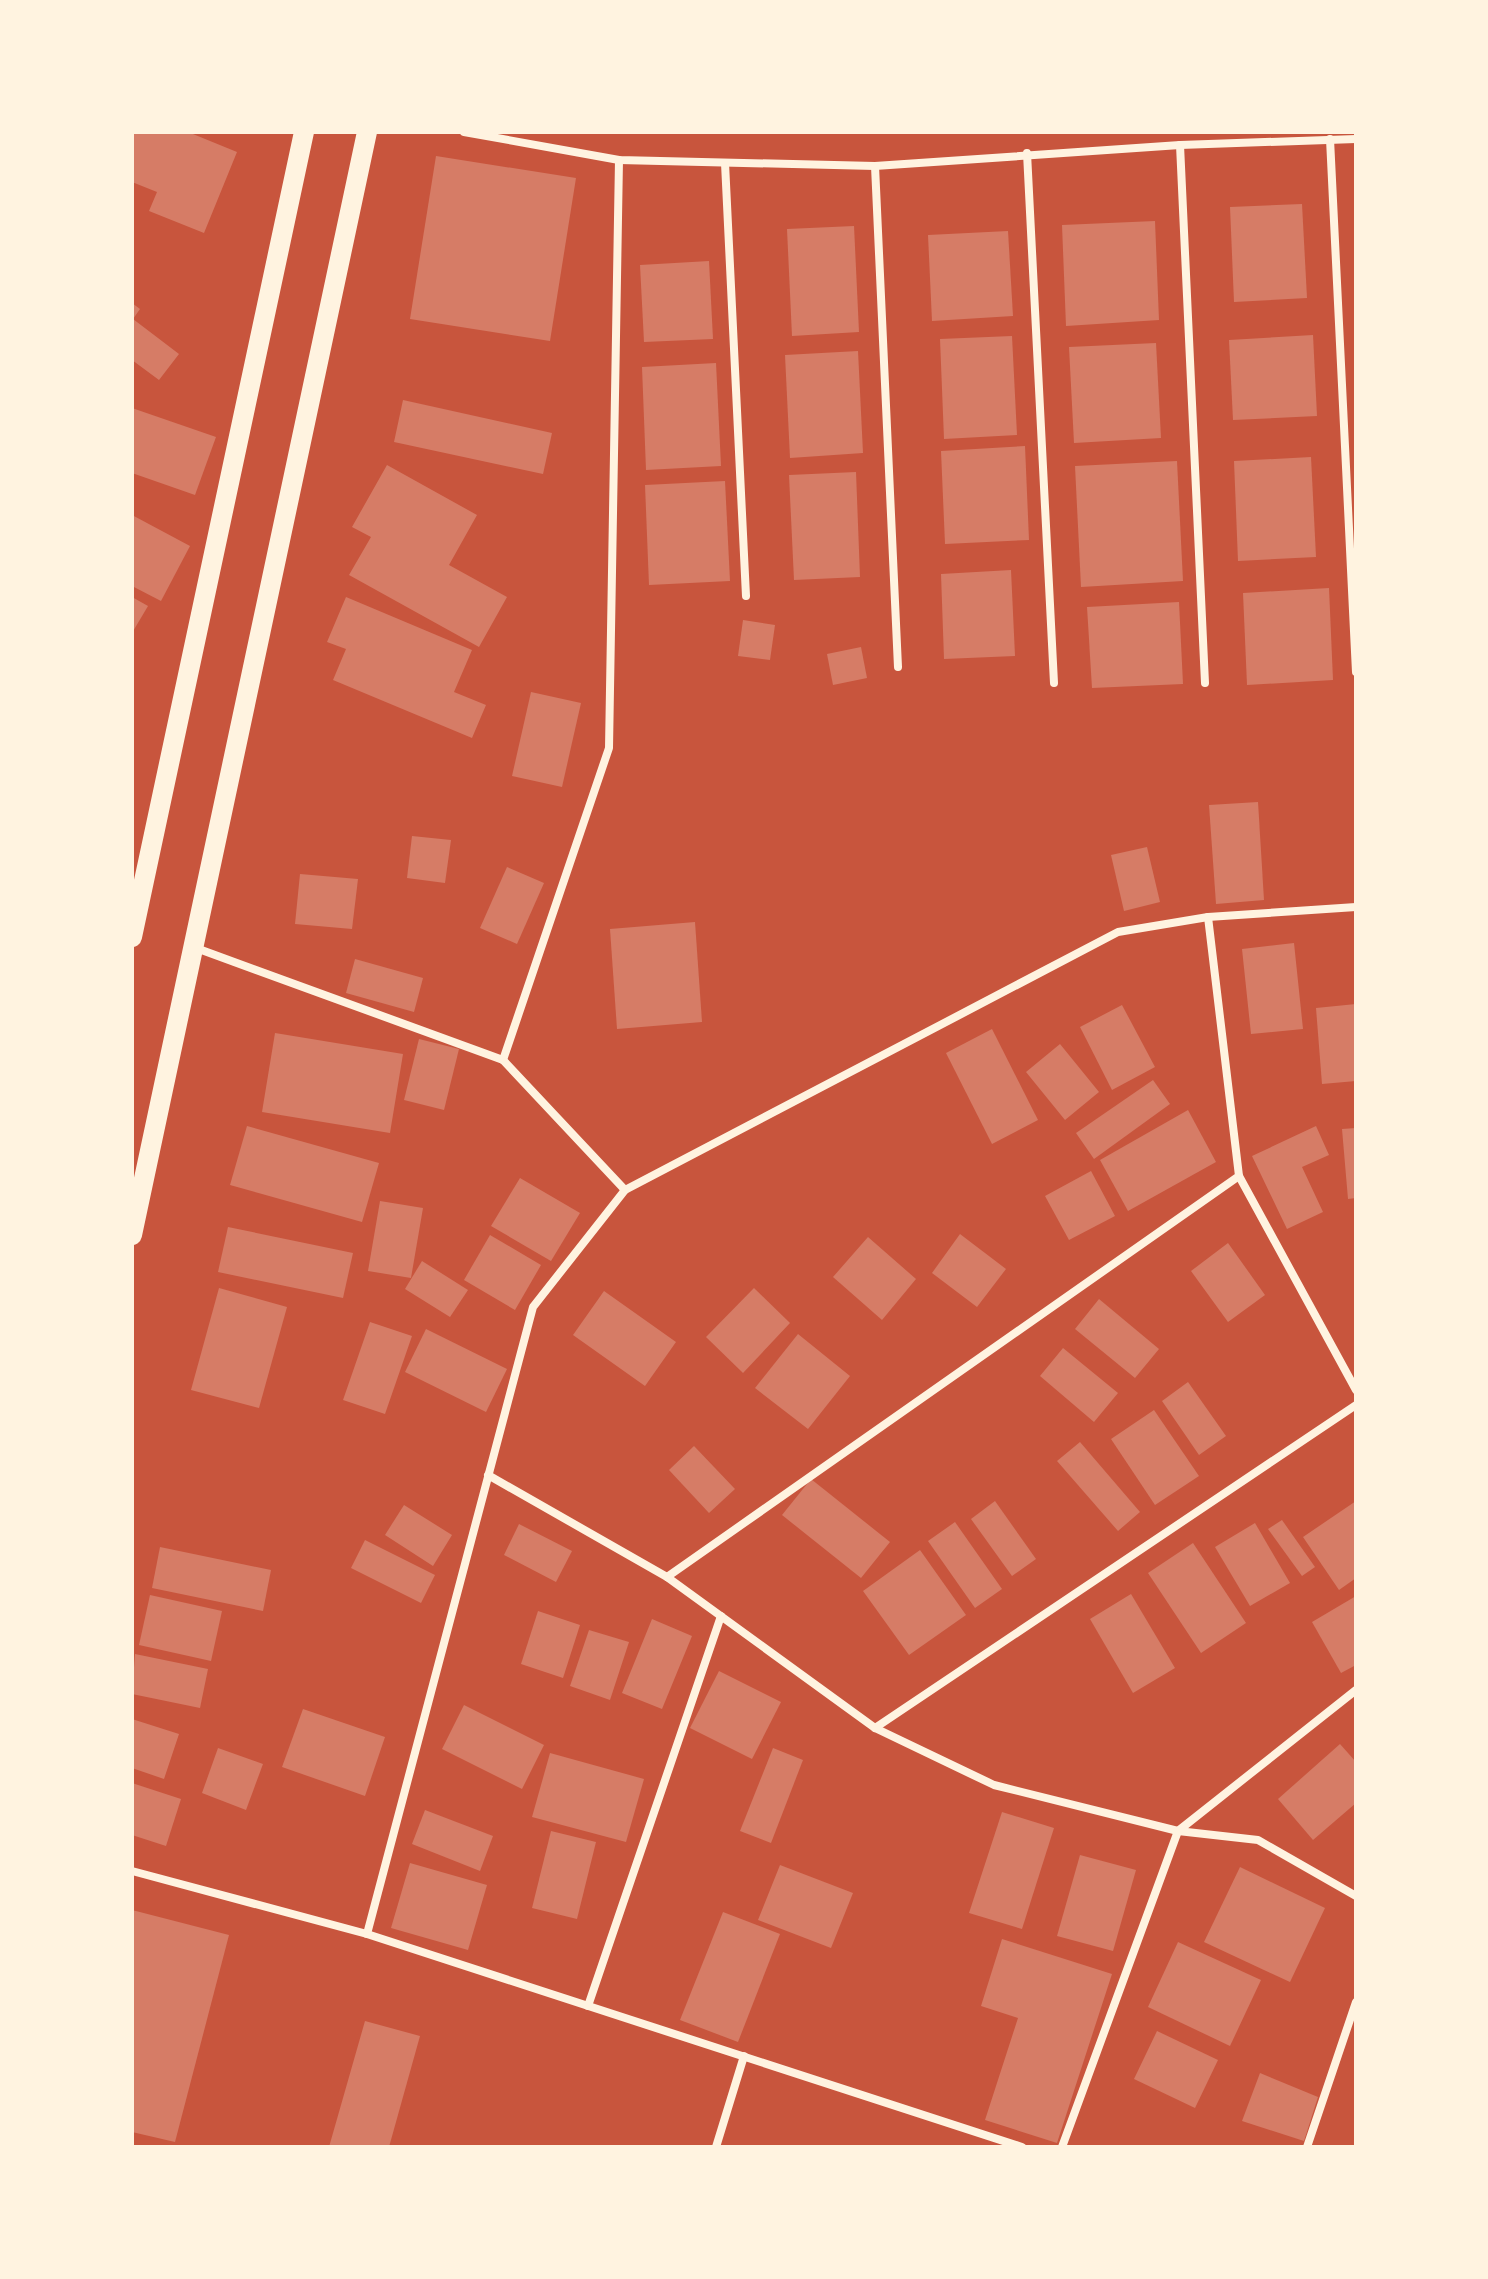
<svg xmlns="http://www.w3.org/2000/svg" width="1488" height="2279" viewBox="0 0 1488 2279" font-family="'IBM Plex Serif',serif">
<rect width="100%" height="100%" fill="#c8553d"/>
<g fill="#d67c66">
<polygon points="132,132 188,132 237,152 204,233 149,211 157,192 132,182"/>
<polygon points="436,156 576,178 550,341 410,319"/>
<polygon points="1302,204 1307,298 1234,302 1230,207"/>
<polygon points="1155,221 1159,320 1066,326 1062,225"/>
<polygon points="854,226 859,332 792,336 787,229"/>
<polygon points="1008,231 1013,316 932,321 928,235"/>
<polygon points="709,261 713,339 644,342 640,265"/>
<polygon points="132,303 140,309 133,319 179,354 159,380 132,360"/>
<polygon points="1313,335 1317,416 1233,420 1229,340"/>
<polygon points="1012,336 1017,435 944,439 940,339"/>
<polygon points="1156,343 1161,438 1074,443 1069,347"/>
<polygon points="858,351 863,453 790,458 785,355"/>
<polygon points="716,363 721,466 646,470 642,367"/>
<polygon points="403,400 552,433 543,474 394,442"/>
<polygon points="132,408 216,437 195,495 132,473"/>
<polygon points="1025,446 1029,540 945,544 941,451"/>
<polygon points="1311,457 1316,557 1238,561 1234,461"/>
<polygon points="1177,461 1183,581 1081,587 1075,466"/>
<polygon points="387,465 477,515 449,565 507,597 479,647 349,575 371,537 352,527"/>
<polygon points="856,472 860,577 794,580 789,475"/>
<polygon points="725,481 730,581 649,585 645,485"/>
<polygon points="132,515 190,546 161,601 132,586"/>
<polygon points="1011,570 1015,656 944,659 941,574"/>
<polygon points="1329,588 1333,680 1247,685 1243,593"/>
<polygon points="132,597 148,606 132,633"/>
<polygon points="346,597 472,650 454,692 486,705 472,738 333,680 346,649 327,642"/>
<polygon points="1179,602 1183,684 1092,688 1087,607"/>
<polygon points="743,620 775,625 770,660 738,656"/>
<polygon points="861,647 867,678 833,685 827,654"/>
<polygon points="531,692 581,703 562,787 512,776"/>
<polygon points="1258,802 1264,900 1216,904 1209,805"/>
<polygon points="412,836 451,840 445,883 407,878"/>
<polygon points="1147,847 1160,902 1124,911 1111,855"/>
<polygon points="507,867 544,883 517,944 480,928"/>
<polygon points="300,874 358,879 352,929 295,924"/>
<polygon points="695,922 702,1022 617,1029 610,929"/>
<polygon points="1294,943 1303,1029 1251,1034 1242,949"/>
<polygon points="355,959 423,978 414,1012 346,993"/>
<polygon points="1356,1004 1356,1081 1322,1084 1316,1008"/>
<polygon points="1122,1005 1155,1067 1112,1090 1080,1027"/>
<polygon points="992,1029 1038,1120 992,1144 946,1053"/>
<polygon points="275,1033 403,1054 390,1133 262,1112"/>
<polygon points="419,1039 459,1049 444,1110 404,1100"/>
<polygon points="1060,1044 1099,1092 1065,1120 1026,1072"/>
<polygon points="1153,1080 1170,1104 1094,1159 1076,1133"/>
<polygon points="1188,1110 1216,1162 1128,1211 1100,1160"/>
<polygon points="247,1126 379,1163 362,1222 230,1185"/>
<polygon points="1316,1126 1329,1155 1302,1167 1323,1212 1287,1229 1252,1156"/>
<polygon points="1356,1128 1356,1198 1348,1199 1342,1129"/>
<polygon points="1091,1171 1115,1216 1069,1240 1045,1196"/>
<polygon points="520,1178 580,1213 551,1261 491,1226"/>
<polygon points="380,1201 423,1208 411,1278 368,1271"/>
<polygon points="228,1227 353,1253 343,1298 218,1272"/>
<polygon points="960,1234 1006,1269 977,1307 932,1273"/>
<polygon points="490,1235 541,1265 515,1310 464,1280"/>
<polygon points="868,1237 916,1279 882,1320 833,1277"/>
<polygon points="1228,1243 1265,1295 1228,1322 1191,1271"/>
<polygon points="422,1261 468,1290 450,1317 405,1289"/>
<polygon points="219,1288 287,1307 259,1408 191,1390"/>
<polygon points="754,1288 790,1323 743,1373 706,1337"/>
<polygon points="604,1291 676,1342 645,1386 573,1335"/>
<polygon points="1099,1299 1159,1349 1135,1378 1075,1329"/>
<polygon points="370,1322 412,1336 385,1414 343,1400"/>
<polygon points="426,1329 507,1369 486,1412 405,1372"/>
<polygon points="798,1334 850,1376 808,1429 755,1388"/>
<polygon points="1063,1348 1118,1393 1094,1422 1040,1376"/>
<polygon points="1188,1382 1226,1436 1199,1455 1162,1401"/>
<polygon points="1154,1410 1199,1476 1155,1505 1111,1439"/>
<polygon points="1080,1442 1140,1512 1118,1531 1057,1461"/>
<polygon points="694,1446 735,1489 709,1513 669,1470"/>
<polygon points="811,1479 890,1542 861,1578 782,1515"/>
<polygon points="995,1501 1036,1559 1012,1576 971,1519"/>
<polygon points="1356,1501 1356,1578 1339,1590 1303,1537"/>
<polygon points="404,1505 452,1535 433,1566 385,1535"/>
<polygon points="1282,1520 1315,1567 1302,1576 1268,1529"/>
<polygon points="955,1522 1002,1589 975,1608 928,1541"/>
<polygon points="1255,1523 1290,1583 1250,1606 1215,1547"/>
<polygon points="519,1524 572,1551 556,1582 504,1555"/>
<polygon points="365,1540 435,1575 421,1603 351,1568"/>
<polygon points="1193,1543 1246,1623 1201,1653 1148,1573"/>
<polygon points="160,1547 271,1570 263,1611 152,1588"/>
<polygon points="920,1550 966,1615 909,1655 863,1591"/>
<polygon points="1131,1594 1175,1668 1133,1693 1090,1619"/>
<polygon points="150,1595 222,1611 211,1661 139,1645"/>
<polygon points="1356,1596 1356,1665 1341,1673 1312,1622"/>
<polygon points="538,1611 580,1625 563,1678 521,1664"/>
<polygon points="652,1619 692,1636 662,1709 622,1693"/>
<polygon points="589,1630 629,1642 610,1700 570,1686"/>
<polygon points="135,1654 208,1669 200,1708 132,1694"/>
<polygon points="719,1671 781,1702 752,1759 690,1728"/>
<polygon points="464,1705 544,1745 522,1789 442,1749"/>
<polygon points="303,1709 385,1737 365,1796 282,1767"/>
<polygon points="132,1719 179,1734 164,1779 132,1768"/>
<polygon points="1340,1744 1356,1762 1356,1803 1313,1840 1278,1799"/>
<polygon points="218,1748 263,1764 246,1810 202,1793"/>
<polygon points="773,1748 803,1760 771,1843 740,1831"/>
<polygon points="550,1753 644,1779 626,1842 532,1817"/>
<polygon points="132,1783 181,1799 166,1846 132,1835"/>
<polygon points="425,1810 493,1836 480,1871 412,1844"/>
<polygon points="1002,1812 1054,1828 1022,1929 969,1913"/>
<polygon points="551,1831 596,1842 577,1919 532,1908"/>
<polygon points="1080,1855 1136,1870 1113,1951 1057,1936"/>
<polygon points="410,1863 487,1885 468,1950 391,1928"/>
<polygon points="780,1865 853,1893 831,1948 758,1920"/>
<polygon points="1240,1867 1325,1908 1290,1982 1204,1942"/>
<polygon points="132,1910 229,1935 175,2142 132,2132"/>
<polygon points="723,1912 780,1934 738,2042 680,2020"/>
<polygon points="1002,1939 1112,1974 1057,2143 985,2120 1018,2018 981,2006"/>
<polygon points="1178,1942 1261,1980 1230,2046 1148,2007"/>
<polygon points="365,2021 420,2036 389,2147 329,2147"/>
<polygon points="1157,2031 1218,2060 1195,2108 1134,2079"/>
<polygon points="1260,2073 1318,2097 1304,2141 1242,2121"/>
</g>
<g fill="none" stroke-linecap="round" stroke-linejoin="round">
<g stroke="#fff3e0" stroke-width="8">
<polyline points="464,132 619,160 875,166 1180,145 1356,139"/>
<polyline points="1330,139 1356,672"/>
<polyline points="1180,145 1205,683"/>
<polyline points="1027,153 1054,683"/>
<polyline points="725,163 746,596"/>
<polyline points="875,166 898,667"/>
<polyline points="196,948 503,1060 625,1190"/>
<polyline points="503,1060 609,748 619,160"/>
<polyline points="1239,1176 1356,1390"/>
<polyline points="488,1475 667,1577 875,1728 994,1785 1178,1831 1258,1840 1356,1896"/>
<polyline points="667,1577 1239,1176 1208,917"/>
<polyline points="875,1728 1356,1405"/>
<polyline points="132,1871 367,1934 1022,2147"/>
<polyline points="367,1934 533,1307 625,1190 1118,932 1208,917 1356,907"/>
<polyline points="588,2006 721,1616"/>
<polyline points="716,2147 744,2056"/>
<polyline points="1062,2147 1178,1831 1356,1690"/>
<polyline points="1307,2147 1356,2002"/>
</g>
<g stroke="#fff3e0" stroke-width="20">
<polyline points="132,937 304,132"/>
<polyline points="132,1235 367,132"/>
</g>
</g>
<rect width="1488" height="2279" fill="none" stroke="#fff3e0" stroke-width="268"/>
</svg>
